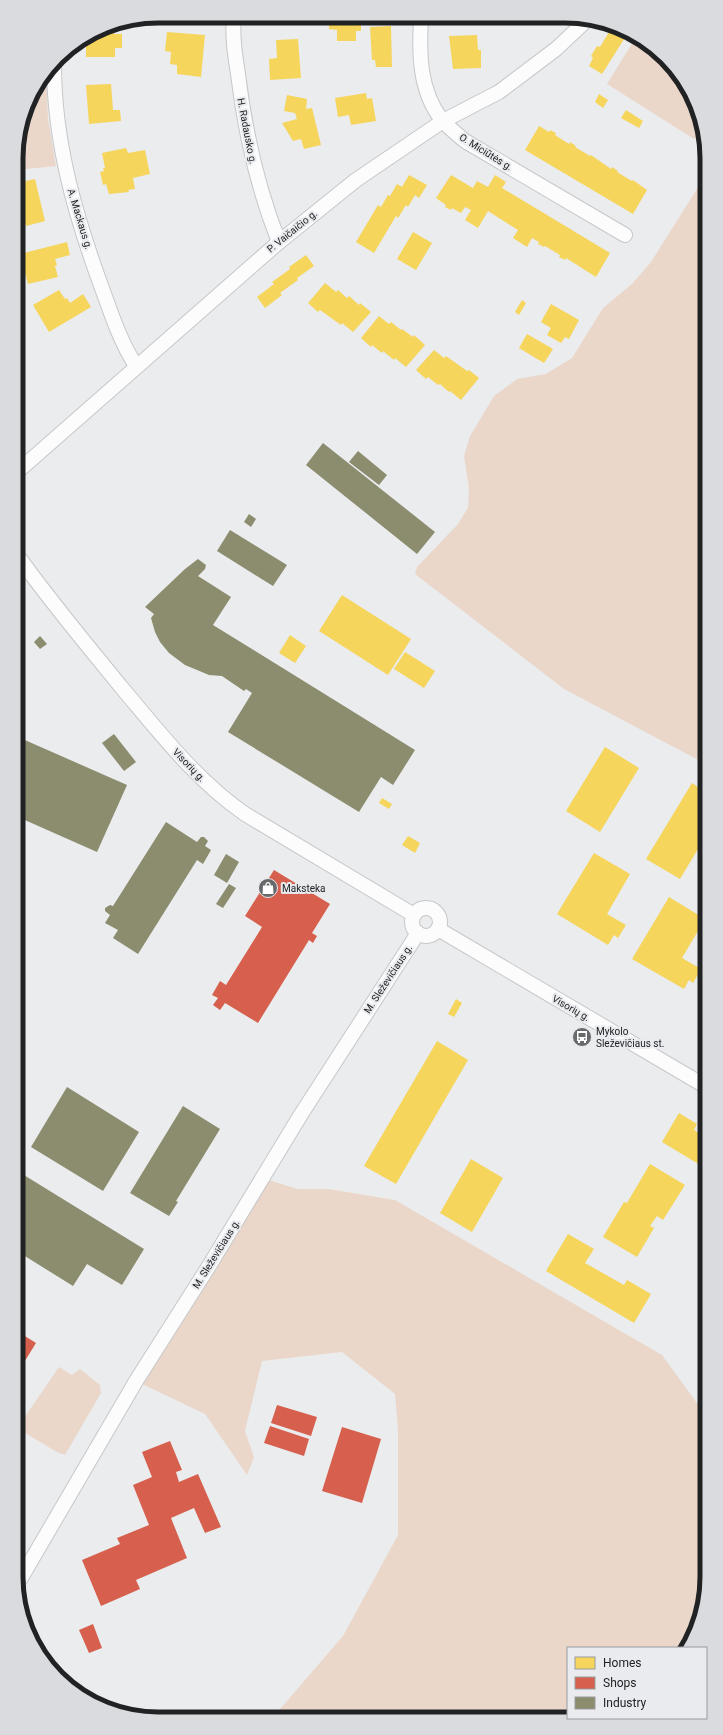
<svg xmlns="http://www.w3.org/2000/svg" width="723" height="1735" viewBox="0 0 723 1735" font-family="Roboto,sans-serif">
<rect width="100%" height="100%" fill="#eaecee"/>
<g fill="#ebd7ca">
<polygon points="636,37 665,58 702,122 702,134 694,139 607,84"/>
<polygon points="46,75 48,119 56,166 16,170 16,149 31,95"/>
<path d="M 702,181 L 703,285 L 701,288 L 703,290 L 704,658 C 695,672 702,683 704,697 C 707,718 704,742 704,763 L 564,689 L 415,574 L 417,567 L 458,524 L 468,508 L 469,488 L 464,456 L 470,436 L 494,396 L 517,379 L 546,374 L 572,358 L 603,308 L 632,284 L 651,262 Z"/>
<polygon points="269,1180 297,1189 329,1189 395,1200 662,1355 705,1414 706,1420 707,1586 699,1623 686,1648 568,1648 568,1714 274,1716 343,1636 398,1535 398,1429 395,1394 342,1352 262,1361 245,1431 254,1457 247,1475 205,1414 142,1384"/>
<polygon points="59,1367 72,1375 80,1369 100,1385 101,1393 65,1455 57,1452 20,1430 20,1424"/>
</g>
<g fill="#f6d55c">
<polygon points="270,17 299,17 299,21 269,19"/>
<polygon points="329,17 361,18 361,31 356,31 356,41 337,41 337,30 329,29"/>
<polygon points="114,25 114,34 122,34 122,48 115,48 115,57 86,57 86,38 104,27"/>
<polygon points="391,26 392,67 376,67 375,60 372,60 370,27"/>
<polygon points="612,27 626,36 602,74 589,66 593,58 591,56 597,46 600,47"/>
<polygon points="167,32 205,35 201,77 177,74 177,65 170,64 171,52 165,51"/>
<polygon points="477,35 478,50 481,50 481,68 453,69 449,36"/>
<polygon points="298,39 301,78 270,80 269,59 277,58 276,40"/>
<polygon points="111,84 113,110 120,110 121,121 89,124 86,85"/>
<polygon points="366,93 367,99 372,98 376,121 351,125 349,115 338,117 335,98"/>
<polygon points="599,94 608,100 603,108 595,102"/>
<polygon points="287,95 307,99 306,109 312,108 321,145 304,149 301,139 293,141 282,123 297,119 295,113 284,111"/>
<polygon points="626,110 643,121 639,128 621,118"/>
<polygon points="539,126 549,132 550,130 556,133 555,135 569,144 570,142 576,146 575,147 590,156 591,155 611,169 612,167 618,171 617,172 632,181 633,180 647,190 633,214 525,150"/>
<polygon points="126,148 128,153 145,150 150,174 133,178 135,189 128,190 129,192 109,194 106,184 103,185 100,172 104,171 103,168 105,168 102,153"/>
<polygon points="409,175 427,185 419,198 415,195 408,207 406,205 398,218 396,216 374,253 356,242 378,205 381,207 388,195 390,196 397,184 402,187"/>
<polygon points="451,175 473,188 477,181 488,187 495,175 506,182 502,188 610,253 596,277 566,258 565,260 559,257 560,255 545,246 544,247 538,244 539,242 532,238 527,247 513,238 518,230 488,211 478,228 465,220 471,210 465,207 461,213 452,208 451,210 445,207 446,205 436,198"/>
<polygon points="35,179 45,221 26,226 21,204 16,205 16,183"/>
<polygon points="413,232 432,243 416,270 397,259"/>
<polygon points="67,242 70,255 55,259 57,265 55,266 58,277 28,284 20,254"/>
<polygon points="306,255 314,266 297,278 298,280 280,293 282,295 265,308 257,297 274,284 272,282 290,269 289,267"/>
<polygon points="325,283 336,292 338,290 347,298 349,296 359,305 360,303 371,312 353,332 342,323 341,325 320,310 318,312 308,303"/>
<polygon points="59,290 65,299 67,298 70,303 83,294 91,307 49,332 33,305"/>
<polygon points="522,300 526,303 519,315 515,312"/>
<polygon points="551,304 579,320 569,339 565,337 561,343 547,335 551,328 541,322"/>
<polygon points="379,316 389,324 391,322 401,330 402,329 413,337 414,335 425,345 406,367 395,358 394,360 383,351 382,353 372,345 371,347 361,338"/>
<polygon points="527,334 553,349 544,363 519,348"/>
<polygon points="434,350 444,358 446,356 467,371 469,370 479,378 461,400 450,391 449,392 440,384 438,385 428,377 426,379 416,370"/>
<polygon points="342,595 411,639 388,675 319,631"/>
<polygon points="290,635 306,646 295,663 279,653"/>
<polygon points="405,652 435,671 424,688 394,669"/>
<polygon points="605,747 639,768 600,832 566,811"/>
<polygon points="692,783 704,791 704,839 680,879 646,859"/>
<polygon points="382,798 392,804 389,809 379,803"/>
<polygon points="408,836 420,843 415,853 402,845"/>
<polygon points="594,853 630,874 607,914 626,925 618,938 614,935 608,945 557,914"/>
<polygon points="669,897 705,919 682,958 701,969 693,983 689,980 684,989 632,959"/>
<polygon points="456,999 462,1003 454,1017 448,1014"/>
<polygon points="437,1041 468,1060 396,1184 364,1166"/>
<polygon points="679,1113 697,1124 694,1130 703,1136 705,1132 705,1168 662,1142"/>
<polygon points="471,1159 503,1178 472,1232 440,1213"/>
<polygon points="650,1164 685,1185 663,1220 657,1216 650,1226 654,1228 637,1257 603,1237 624,1202 627,1203"/>
<polygon points="568,1234 594,1249 585,1263 624,1285 627,1280 651,1294 634,1323 546,1271"/>
</g>
<g fill="#d6604d">
<polygon points="274,870 330,904 312,933 317,936 313,943 309,940 258,1023 225,1003 220,1010 213,1005 218,998 212,995 220,981 226,985 262,927 245,916"/>
<polygon points="20,1333 36,1343 20,1369"/>
<polygon points="277,1405 317,1417 311,1436 271,1423"/>
<polygon points="270,1426 309,1439 304,1456 264,1443"/>
<polygon points="342,1427 381,1439 362,1503 322,1491"/>
<polygon points="170,1441 182,1470 176,1472 179,1482 198,1474 221,1527 205,1533 194,1508 171,1518 187,1558 136,1580 140,1589 101,1606 82,1560 120,1544 117,1538 149,1525 133,1485 152,1477 142,1452"/>
<polygon points="93,1624 102,1648 89,1653 79,1630"/>
</g>
<g fill="#8c8c6e">
<polygon points="323,443 435,532 417,554 306,465"/>
<polygon points="358,451 387,475 379,485 349,462"/>
<polygon points="249,514 256,519 251,527 244,522"/>
<polygon points="230,530 287,565 273,586 217,551"/>
<polygon points="198,559 206,565 205,569 198,576 231,597 213,625 415,750 393,785 381,777 359,812 228,732 252,693 246,689 244,691 222,676 209,675 185,665 169,653 160,642 155,632 151,618 154,614 145,607 185,569"/>
<polygon points="40,636 47,644 40,649 34,642"/>
<polygon points="114,734 136,762 124,771 102,743"/>
<polygon points="18,737 127,785 97,852 18,817"/>
<polygon points="166,822 197,842 201,837 204,837 208,841 205,846 211,850 203,864 197,860 138,954 113,938 118,930 105,923 110,915 105,911 105,908 110,905 113,906"/>
<polygon points="226,854 239,862 227,883 214,875"/>
<polygon points="229,884 236,888 223,908 216,904"/>
<polygon points="67,1087 139,1132 103,1191 31,1147"/>
<polygon points="183,1106 220,1129 176,1201 178,1202 169,1216 130,1193"/>
<polygon points="19,1172 144,1249 122,1285 87,1264 73,1286 20,1253"/>
</g>
<g fill="none" stroke-linecap="round" stroke-linejoin="round">
<defs>
<g id="street">
<path d="M 234,16 C 232,36 235,55 238,74 C 245,132 257,187 279,242"/>
<path d="M 421,18 C 419,53 419,91 442,120 C 449,128 458,135 465,141 L 625,235"/>
<path d="M 54,65 C 54,143 76,218 103,291 C 112,316 121,343 136,366"/>
<polyline points="17,472 279,242 356,180 443,121 499,92 556,49 588,19"/>
<path d="M 18,556 C 50,601 87,645 122,688 C 160,733 196,780 245,814 L 414,915"/>
<circle cx="426" cy="922" r="14"/>
<polyline points="438,929 705,1086"/>
<polyline points="21,1578 136,1381 209,1266 300,1116 418,933"/>
</g>
</defs>
<use href="#street" stroke="#c6c7c9" stroke-width="16"/>
<use href="#street" stroke="#fcfcfc" stroke-width="14"/>
</g>
<defs>
<symbol id="shop-disc" viewBox="-11 -11 22 22"><circle r="9.5" fill="#67696a" stroke="#e9ebef"/><path d="M-5-2.5h2.3a2.7 3.5 0 0 1 5.4 0H5L5.5 6h-11ZM-1.5-2.5h3a1.5 2.3 0 0 0-3 0Z" fill="#fff"/></symbol>
<symbol id="bus-disc" viewBox="-11 -11 22 22"><circle r="9.5" fill="#67696a" stroke="#e9ebef"/><path d="M-5-6H5V4H4V6H2V4H-2V6H-4V4H-5ZM-3.5-4V0h7V-4ZM-3.5 1.2v1.5H-2V1.2ZM2 1.2v1.5H3.5V1.2Z" fill="#fff"/></symbol>
</defs>
<g fill-rule="evenodd">
<use href="#shop-disc" x="257" y="877" width="22" height="22"/>
<use href="#bus-disc" x="571" y="1026" width="22" height="22"/>
</g>
<g text-anchor="middle" dominant-baseline="central" stroke-width="4" stroke-linejoin="round" paint-order="stroke">
<g font-size="10" fill="#212223" stroke="#e9ebef">
<text transform="translate(247 131) rotate(79)">H. Radausko g.</text>
<text transform="translate(486 152) rotate(32)">O. Miciūtės g.</text>
<text transform="translate(80 219) rotate(73)">A. Mackaus g.</text>
<text transform="translate(292 231) rotate(-39)">P. Vaičaičio g.</text>
<text transform="translate(189 765) rotate(46)">Visorių g.</text>
<text transform="translate(388 979) rotate(-57)">M. Sleževičiaus g.</text>
<text transform="translate(571 1008) rotate(30)">Visorių g.</text>
<text transform="translate(216 1254) rotate(-58)">M. Sleževičiaus g.</text>
</g>
<g font-size="10" fill="#212223" stroke="#e9ebef" text-anchor="start">
<text x="282" y="888">Maksteka</text>
<text x="596" y="1031">Mykolo<tspan x="596" dy="12">Sleževičiaus st.</tspan></text>
</g>
</g>
<path d="M0 0H723V1735H0ZM158 23H565A135 135 0 0 1 700 158V1577A135 135 0 0 1 565 1712H158A135 135 0 0 1 23 1577V158A135 135 0 0 1 158 23Z" fill="#d9dbdf" fill-rule="evenodd"/>
<path fill="none" stroke="#212223" stroke-width="5" d="M158 23H565A135 135 0 0 1 700 158V1577A135 135 0 0 1 565 1712H158A135 135 0 0 1 23 1577V158A135 135 0 0 1 158 23Z"/>
<rect x="567" y="1647" width="140" height="72" fill="#e9ebef" stroke="#999b9d"/>
<rect x="575" y="1657" width="20" height="12" fill="#f6d55c" stroke="#999b9d"/>
<text x="603" y="1667" font-size="12" fill="#212223">Homes</text>
<rect x="575" y="1677" width="20" height="12" fill="#d6604d" stroke="#999b9d"/>
<text x="603" y="1687" font-size="12" fill="#212223">Shops</text>
<rect x="575" y="1697" width="20" height="12" fill="#8c8c6e" stroke="#999b9d"/>
<text x="603" y="1707" font-size="12" fill="#212223">Industry</text>
</svg>
